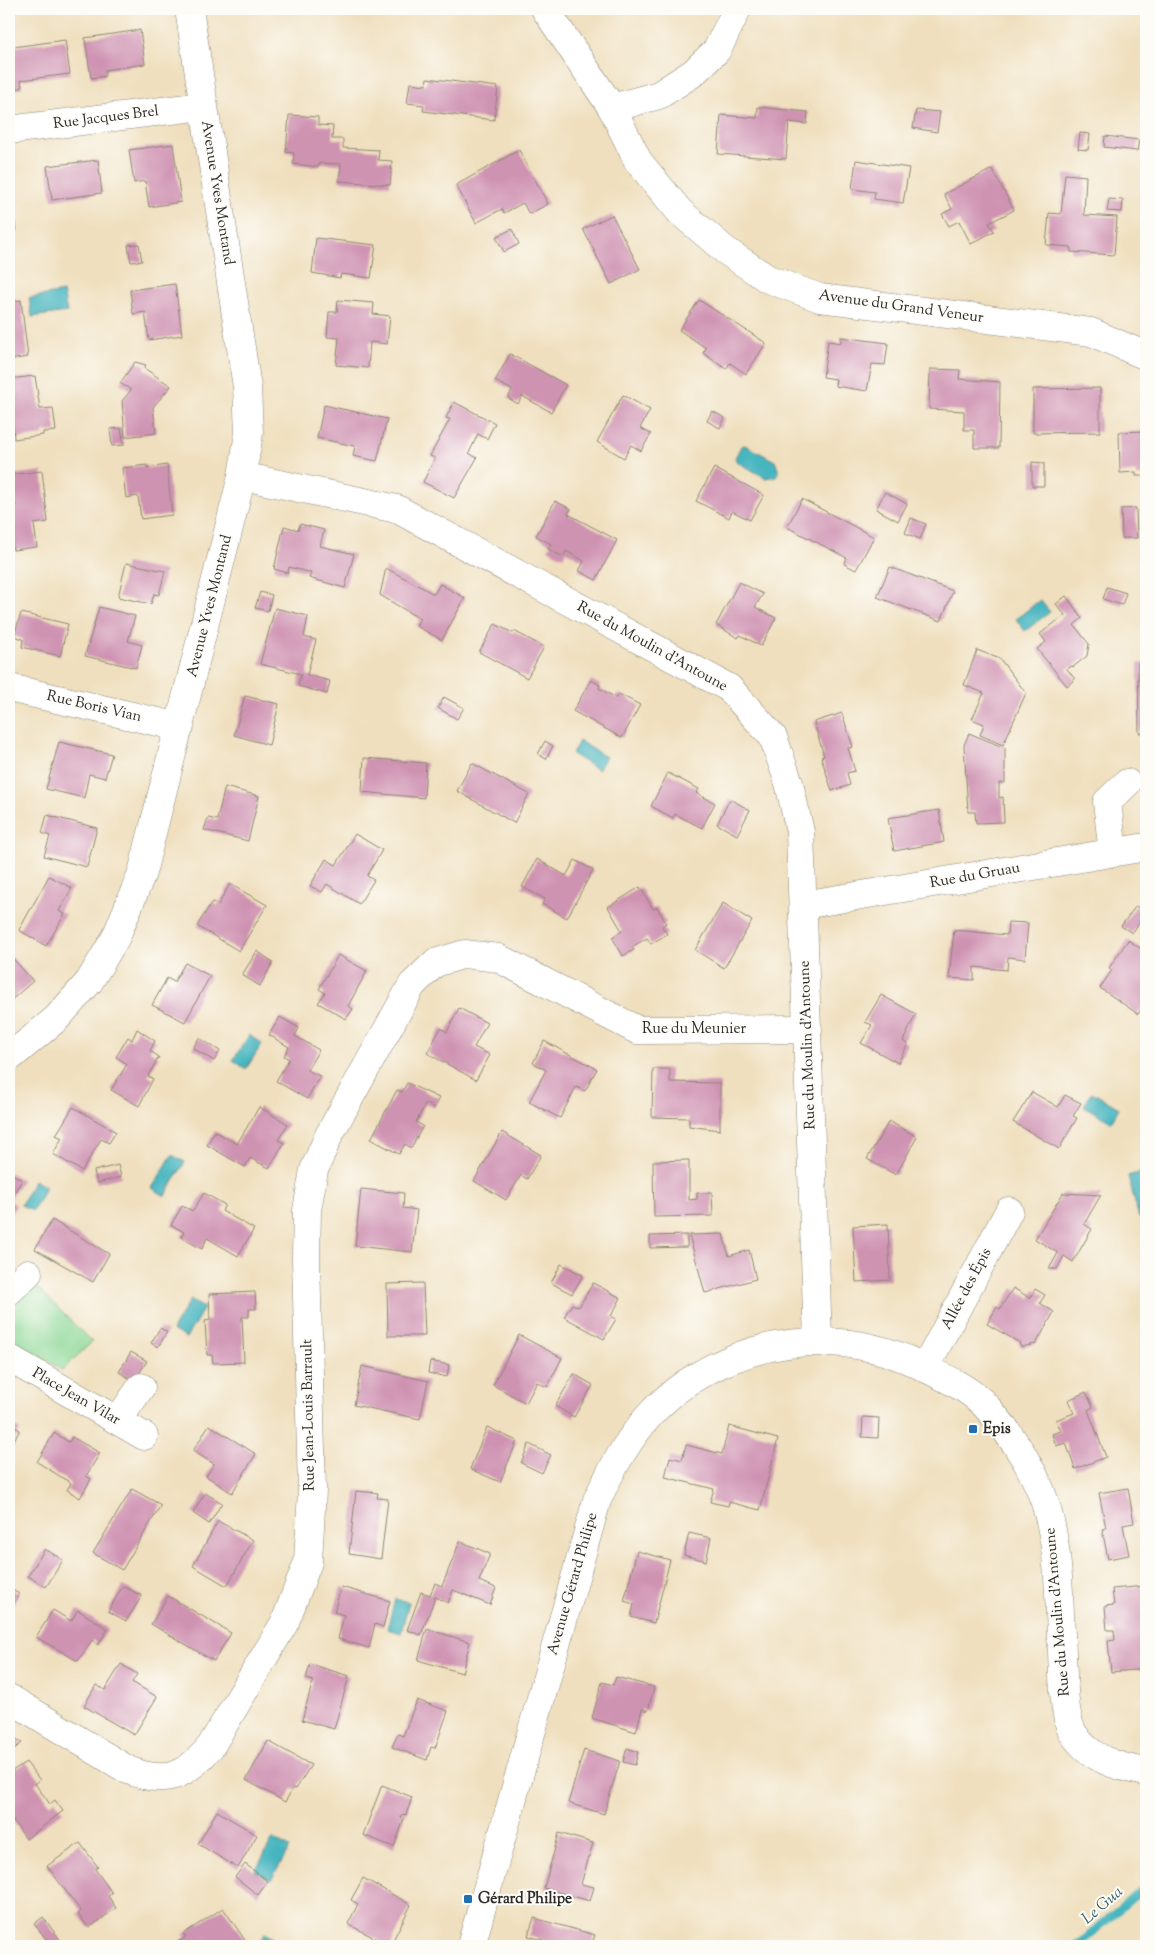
<svg xmlns="http://www.w3.org/2000/svg" width="1155" height="1955" viewBox="0 0 1155 1955" font-family="'Sorts Mill Goudy',serif">
<rect width="100%" height="100%" fill="#fdfcf7"/>
<filter id="ink" filterUnits="userSpaceOnUse"><feTurbulence type="fractalNoise" baseFrequency=".02" numOctaves="2"/><feDisplacementMap in="SourceGraphic" scale="10" xChannelSelector="R" yChannelSelector="G"/><feConvolveMatrix kernelMatrix="1 2 1 2 8 2 1 2 1" color-interpolation-filters="sRGB"/></filter>
<filter id="wash" filterUnits="userSpaceOnUse"><feTurbulence type="fractalNoise" baseFrequency=".0096" numOctaves="4" result="noise"/><feDisplacementMap in="SourceGraphic" scale="20" xChannelSelector="R" yChannelSelector="G"/><feGaussianBlur stdDeviation="1.12" result="paint"/><feColorMatrix in="noise" values="0 0 0 0 0 0 0 0 0 0 0 0 0 0 0 0 0 1.4 0 .05"/><feComposite in="paint" operator="in"/></filter>
<g filter="url(#wash)">
<rect width="100%" height="100%" fill="#efdfbe"/>
<polygon fill="#8bd795" stroke="#5b8160" points="34,1284 92,1342 62,1370 9,1338 9,1308"/>
<g fill="#46b5bf" stroke="#387075">
<polygon points="63,292 67,312 32,317 29,298"/>
<polygon points="745,445 775,461 779,472 776,476 766,478 737,462 735,458 741,446"/>
<polygon points="1040,600 1050,612 1025,631 1016,619"/>
<polygon points="579,741 606,757 598,770 572,754"/>
<polygon points="249,1035 262,1044 246,1069 233,1060"/>
<polygon points="1092,1092 1119,1108 1111,1122 1084,1106"/>
<polygon points="172,1155 185,1162 165,1196 152,1188"/>
<polygon points="1145,1171 1146,1216 1139,1218 1128,1176"/>
<polygon points="34,1180 46,1187 33,1211 21,1205"/>
<polygon points="190,1300 204,1308 186,1338 172,1330"/>
<polygon points="395,1599 409,1602 401,1633 387,1629"/>
<polygon points="273,1839 290,1848 271,1880 255,1871"/>
<polygon points="265,1933 277,1941 274,1946 257,1946"/>
</g>
<g fill="none" stroke-linecap="round" stroke-linejoin="round">
<polyline stroke="#46b5bf" stroke-width="8" points="1077,1946 1146,1886"/>
</g>
<g id="blocks">
<g fill="#cf93b2">
<polygon points="140,30 145,64 105,70 105,76 91,78 85,38"/>
<polygon points="9,36 12,36 13,47 65,40 70,74 21,80 22,88 9,90"/>
<polygon points="427,78 498,87 494,120 423,111 424,105 407,103 410,83 426,85"/>
<polygon points="758,107 808,112 807,124 789,122 786,159 718,154 721,115 757,118"/>
<polygon points="916,110 940,112 937,132 913,128"/>
<polygon points="289,115 318,117 318,125 333,126 332,139 343,139 343,148 379,150 378,160 392,161 390,185 339,181 341,164 319,163 319,167 293,164 294,153 286,152"/>
<polygon points="1080,133 1090,134 1088,150 1078,149"/>
<polygon points="1105,136 1139,140 1137,151 1104,147"/>
<polygon points="173,144 181,202 149,207 145,181 134,183 129,150"/>
<polygon points="519,150 548,204 529,214 523,203 504,213 502,209 476,223 456,185"/>
<polygon points="98,160 102,193 52,200 47,166"/>
<polygon points="856,160 909,168 903,203 874,199 875,192 852,189"/>
<polygon points="992,169 1014,210 989,223 994,231 971,244 959,221 949,226 942,214 952,209 944,194"/>
<polygon points="1065,174 1086,176 1084,215 1117,217 1114,255 1071,252 1071,247 1046,245 1049,213 1061,214"/>
<polygon points="9,183 16,231 9,232"/>
<polygon points="1109,199 1123,200 1122,212 1107,211"/>
<polygon points="612,215 640,269 611,284 583,229"/>
<polygon points="512,229 519,244 504,252 496,237"/>
<polygon points="316,238 376,245 371,278 341,274 340,278 312,273"/>
<polygon points="139,244 142,261 131,262 128,245"/>
<polygon points="175,284 182,335 149,340 145,312 133,314 130,290"/>
<polygon points="21,300 28,357 9,360 9,302"/>
<polygon points="338,300 374,303 373,314 390,316 387,344 370,342 368,368 336,365 339,338 327,337 329,312 337,312"/>
<polygon points="699,300 766,343 746,374 730,363 726,369 703,353 706,348 679,330"/>
<polygon points="841,337 888,343 885,365 872,364 867,391 835,386 836,379 823,377 828,341 841,343"/>
<polygon points="510,354 566,385 551,412 522,396 518,404 508,398 512,390 495,381"/>
<polygon points="135,362 146,365 144,368 171,386 153,407 156,433 125,437 122,401 131,390 120,383"/>
<polygon points="930,369 960,370 959,379 1000,382 999,448 974,448 974,430 964,430 964,411 929,409"/>
<polygon points="35,376 40,409 53,408 56,431 43,432 43,435 14,439 9,379"/>
<polygon points="1100,388 1100,432 1033,433 1033,389"/>
<polygon points="623,395 650,410 640,428 651,434 641,451 631,445 624,458 597,442"/>
<polygon points="454,402 495,423 487,439 478,434 469,453 477,458 454,498 423,482 435,458 430,456 450,419 446,418"/>
<polygon points="324,405 387,419 377,461 353,456 355,446 317,438"/>
<polygon points="712,411 725,418 720,428 707,421"/>
<polygon points="121,428 124,445 112,446 110,429"/>
<polygon points="1146,431 1146,476 1136,476 1136,472 1120,473 1119,432"/>
<polygon points="1032,462 1044,463 1044,486 1032,486"/>
<polygon points="147,465 147,468 167,465 172,515 141,519 138,496 126,498 122,468"/>
<polygon points="714,468 764,495 750,520 732,511 729,518 696,501"/>
<polygon points="42,471 48,522 34,524 37,547 13,550 10,527 15,526 12,506 16,506 15,501 9,502 9,475"/>
<polygon points="885,492 907,504 898,521 876,509"/>
<polygon points="802,499 874,537 856,570 844,564 847,558 787,527"/>
<polygon points="555,501 571,509 568,514 617,540 596,580 579,571 584,561 566,551 563,557 548,549 551,544 536,536"/>
<polygon points="1136,508 1137,538 1122,538 1121,509"/>
<polygon points="911,518 926,524 920,539 905,533"/>
<polygon points="300,524 324,530 320,546 354,554 345,588 309,578 311,573 289,567 288,573 274,569 284,526 298,530"/>
<polygon points="126,563 165,571 159,595 154,594 151,604 118,597"/>
<polygon points="890,567 953,591 941,621 877,597"/>
<polygon points="386,568 434,594 440,584 465,598 442,640 416,626 420,619 380,595"/>
<polygon points="739,582 763,594 755,607 776,618 761,646 740,635 738,638 716,625"/>
<polygon points="1107,587 1126,593 1122,605 1103,599"/>
<polygon points="260,592 272,595 268,611 255,608"/>
<polygon points="1066,596 1082,618 1074,625 1089,644 1087,656 1073,667 1072,666 1067,669 1075,679 1067,686 1037,649 1046,642 1040,634 1065,615 1056,604"/>
<polygon points="99,607 135,616 128,641 142,645 136,668 85,656"/>
<polygon points="275,608 308,616 304,637 316,640 307,675 330,681 327,694 298,686 301,674 260,664"/>
<polygon points="21,613 68,624 60,656 22,647 23,639 14,636"/>
<polygon points="495,624 513,633 514,631 544,647 527,678 479,652"/>
<polygon points="977,650 1000,659 1026,693 1003,745 980,735 984,724 972,719 984,693 964,685"/>
<polygon points="1138,663 1146,663 1146,733 1139,733"/>
<polygon points="591,680 600,685 599,688 616,698 619,694 640,705 622,738 573,711"/>
<polygon points="245,696 279,704 269,745 234,735"/>
<polygon points="444,697 464,708 457,719 438,708"/>
<polygon points="842,713 853,747 848,748 855,771 847,773 850,785 832,791 821,757 824,756 814,722"/>
<polygon points="969,733 1005,748 1005,783 999,783 999,798 1003,797 1004,822 976,823 975,812 968,812 964,745"/>
<polygon points="545,741 553,746 546,759 538,754"/>
<polygon points="59,742 112,754 105,778 89,774 84,798 46,789"/>
<polygon points="364,758 426,763 424,798 362,792"/>
<polygon points="472,763 529,794 514,823 457,791"/>
<polygon points="668,773 699,789 696,793 715,803 702,828 675,814 673,818 651,806"/>
<polygon points="225,787 259,796 248,841 204,830 208,818 217,820"/>
<polygon points="730,799 750,810 737,835 717,824"/>
<polygon points="939,810 944,842 894,851 888,818"/>
<polygon points="47,815 97,828 87,867 44,856 50,836 42,833"/>
<polygon points="355,834 382,850 367,876 374,880 359,904 327,884 322,892 310,886 326,859 336,865"/>
<polygon points="537,859 566,876 575,860 593,870 567,918 542,904 545,899 522,887"/>
<polygon points="49,876 72,888 59,911 65,914 46,946 19,930"/>
<polygon points="230,884 267,905 239,951 197,926 212,902 218,905"/>
<polygon points="640,887 653,909 657,907 666,923 662,926 667,934 651,944 647,938 632,947 634,950 623,956 612,937 622,931 608,907"/>
<polygon points="723,903 752,921 724,968 695,950"/>
<polygon points="1136,906 1146,913 1132,933 1121,926"/>
<polygon points="1008,922 1028,923 1025,959 1008,957 1007,970 974,967 974,980 949,978 954,930 1007,935"/>
<polygon points="1128,940 1146,952 1146,1003 1138,1014 1100,988 1112,970 1109,968"/>
<polygon points="257,951 273,962 260,986 242,975"/>
<polygon points="9,954 33,981 9,1002"/>
<polygon points="338,955 367,971 348,1006 353,1009 346,1019 318,1003 325,993 319,989"/>
<polygon points="185,963 210,976 185,1022 152,1005 167,978 174,982"/>
<polygon points="881,995 916,1014 903,1041 908,1044 898,1063 861,1043 872,1025 865,1022"/>
<polygon points="459,1008 487,1023 474,1047 490,1055 476,1080 427,1053 441,1028 447,1032"/>
<polygon points="280,1017 299,1028 295,1036 319,1050 307,1070 320,1076 307,1099 276,1081 289,1059 284,1056 289,1047 269,1035"/>
<polygon points="137,1029 155,1041 150,1051 159,1057 148,1076 153,1079 139,1106 111,1090 127,1064 116,1057 128,1037 132,1040"/>
<polygon points="199,1038 220,1051 214,1061 193,1048"/>
<polygon points="544,1041 597,1069 585,1091 576,1087 560,1118 529,1102 546,1070 533,1063"/>
<polygon points="653,1069 670,1069 670,1082 720,1083 720,1130 689,1126 689,1118 652,1117"/>
<polygon points="407,1083 439,1098 434,1108 426,1103 416,1122 423,1126 411,1148 405,1144 399,1154 371,1139 397,1090 402,1092"/>
<polygon points="1032,1092 1058,1107 1065,1095 1081,1103 1073,1116 1077,1118 1059,1149 1013,1122"/>
<polygon points="73,1107 116,1132 109,1143 101,1139 82,1171 53,1154 62,1138 56,1135"/>
<polygon points="259,1107 288,1124 278,1140 284,1143 269,1168 250,1158 245,1167 207,1145 215,1131 237,1144"/>
<polygon points="889,1121 917,1137 896,1175 867,1159"/>
<polygon points="502,1132 541,1155 527,1179 521,1175 506,1200 474,1181"/>
<polygon points="689,1160 689,1200 697,1199 697,1193 712,1192 713,1216 654,1217 653,1161"/>
<polygon points="118,1165 121,1177 97,1183 94,1171"/>
<polygon points="9,1172 22,1180 9,1201 16,1205 9,1217"/>
<polygon points="361,1189 404,1193 403,1208 417,1210 412,1252 355,1246"/>
<polygon points="204,1193 225,1205 222,1211 254,1229 238,1256 207,1238 202,1249 181,1237 184,1232 171,1225 182,1206 193,1211"/>
<polygon points="1063,1193 1101,1195 1084,1224 1092,1229 1073,1262 1064,1256 1057,1269 1049,1269 1058,1253 1035,1239"/>
<polygon points="52,1220 109,1254 93,1282 35,1249"/>
<polygon points="888,1224 890,1280 856,1282 853,1226"/>
<polygon points="723,1234 729,1256 749,1250 756,1279 705,1293 689,1235"/>
<polygon points="687,1235 687,1247 650,1248 650,1236"/>
<polygon points="561,1264 583,1275 572,1294 551,1283"/>
<polygon points="423,1283 425,1336 388,1336 387,1284"/>
<polygon points="593,1283 621,1298 611,1316 616,1319 604,1339 564,1317 572,1304 579,1307"/>
<polygon points="1013,1288 1030,1298 1035,1289 1045,1295 1040,1303 1054,1312 1036,1344 1022,1347 1019,1345 1020,1343 987,1324 997,1307 1000,1309"/>
<polygon points="255,1292 256,1309 249,1309 249,1317 242,1317 244,1362 213,1363 212,1355 207,1355 205,1321 210,1320 209,1294"/>
<polygon points="160,1328 167,1332 158,1347 151,1343"/>
<polygon points="519,1335 562,1358 547,1387 537,1382 526,1403 493,1385"/>
<polygon points="131,1352 147,1361 134,1381 119,1372"/>
<polygon points="430,1361 449,1365 447,1377 428,1373"/>
<polygon points="362,1366 428,1381 420,1419 354,1405"/>
<polygon points="574,1374 593,1385 574,1417 555,1406"/>
<polygon points="1086,1392 1093,1407 1088,1410 1106,1457 1075,1469 1066,1443 1056,1446 1052,1434 1061,1431 1056,1420 1074,1413 1068,1400"/>
<polygon points="863,1417 879,1418 878,1438 862,1437"/>
<polygon points="9,1424 20,1430 9,1448"/>
<polygon points="209,1425 256,1454 232,1493 206,1476 214,1464 193,1451"/>
<polygon points="729,1426 778,1439 760,1510 729,1502 728,1506 710,1502 714,1489 665,1477 670,1457 682,1460 686,1445 722,1454"/>
<polygon points="487,1427 517,1441 500,1482 470,1469"/>
<polygon points="54,1433 69,1442 72,1437 100,1453 86,1476 91,1479 80,1498 67,1490 71,1483 37,1462"/>
<polygon points="529,1444 551,1455 542,1473 521,1463"/>
<polygon points="1128,1488 1134,1523 1123,1525 1129,1555 1108,1559 1102,1529 1106,1528 1099,1493"/>
<polygon points="132,1489 161,1505 122,1570 93,1553"/>
<polygon points="356,1491 378,1493 377,1498 388,1499 381,1559 349,1554"/>
<polygon points="205,1493 222,1503 209,1524 193,1513"/>
<polygon points="218,1521 253,1540 227,1586 193,1566"/>
<polygon points="689,1533 711,1538 706,1561 684,1555"/>
<polygon points="460,1541 490,1554 479,1581 496,1588 490,1605 453,1590 448,1603 435,1597 421,1635 407,1630 421,1592 430,1595 435,1583 442,1586"/>
<polygon points="45,1549 63,1560 46,1587 28,1576"/>
<polygon points="637,1551 670,1560 654,1623 631,1617 634,1604 624,1601"/>
<polygon points="123,1586 142,1596 126,1621 108,1611"/>
<polygon points="1146,1586 1146,1603 1143,1603 1146,1669 1111,1672 1108,1641 1115,1640 1114,1630 1107,1630 1105,1606 1114,1605 1112,1589"/>
<polygon points="341,1587 390,1601 383,1627 375,1624 369,1648 338,1639 344,1615 334,1612"/>
<polygon points="9,1588 19,1594 9,1611"/>
<polygon points="168,1596 231,1633 214,1661 151,1624"/>
<polygon points="53,1610 71,1621 78,1610 108,1629 98,1645 92,1640 78,1661 36,1637"/>
<polygon points="427,1629 470,1642 462,1673 418,1660"/>
<polygon points="121,1664 137,1674 132,1682 157,1697 134,1735 84,1706 96,1685 105,1690"/>
<polygon points="310,1664 349,1676 334,1729 302,1720 313,1681 306,1679"/>
<polygon points="616,1677 654,1687 648,1711 642,1709 636,1732 592,1718 602,1682 613,1685"/>
<polygon points="417,1700 448,1711 435,1748 431,1747 427,1760 392,1747 398,1734 403,1736"/>
<polygon points="9,1735 22,1743 9,1753"/>
<polygon points="268,1741 311,1765 296,1789 293,1788 285,1802 246,1780"/>
<polygon points="627,1748 638,1752 635,1765 623,1762"/>
<polygon points="584,1750 620,1761 604,1814 568,1803"/>
<polygon points="26,1762 40,1780 35,1784 50,1804 55,1800 63,1811 26,1839 9,1815 9,1773"/>
<polygon points="382,1785 412,1797 406,1815 403,1814 401,1818 404,1819 394,1847 363,1835"/>
<polygon points="217,1811 257,1835 238,1868 198,1844"/>
<polygon points="559,1833 593,1843 581,1884 594,1887 590,1901 544,1888"/>
<polygon points="80,1843 98,1867 95,1869 112,1893 108,1896 116,1908 89,1928 78,1914 81,1911 47,1866"/>
<polygon points="245,1864 268,1881 258,1895 235,1877"/>
<polygon points="363,1878 411,1905 390,1946 348,1924 358,1904 351,1900"/>
<polygon points="223,1908 249,1946 172,1946 186,1937 183,1934"/>
<polygon points="43,1917 61,1941 56,1946 52,1946 34,1924"/>
<polygon points="534,1918 595,1935 591,1946 541,1946 543,1940 528,1936"/>
</g>
</g>
</g>
<g filter="url(#ink)">
<use href="#blocks" fill-opacity="0" stroke="#8d8574" stroke-width="1"/>
<g fill="none" stroke-linecap="round" stroke-linejoin="round">
<defs>
<g id="minor">
<polyline points="545,9 612,108 638,161 680,212 726,251 768,279 820,298 1091,332 1146,356"/>
<polyline points="612,108 659,95 693,73 717,50 737,9"/>
<polyline points="9,130 203,106"/>
<polyline points="242,476 397,509 729,688 773,737 789,783 800,832 818,1341"/>
<polyline points="9,688 180,727"/>
<polyline points="1113,853 1107,802 1127,783"/>
<polyline points="803,905 1146,847"/>
<polyline points="9,1058 57,1018 89,982 116,937 142,873 242,476 249,433 247,387 189,9"/>
<polyline points="9,1291 28,1273"/>
<polyline points="9,1358 144,1436"/>
<polyline points="925,1368 1009,1211"/>
<polyline points="118,1420 141,1387"/>
<path d="M 9,1698 L 128,1770 C 166,1785 185,1777 211,1746 L 285,1622 L 308,1562 L 312,1491 L 306,1258 L 307,1210 L 314,1170 L 329,1135 L 412,985 L 435,963 L 465,954 L 498,958 L 637,1030 L 808,1029"/>
<path d="M 471,1946 L 597,1500 C 628,1433 662,1387 732,1359 C 791,1335 859,1336 917,1364 C 939,1375 965,1386 983,1403 C 1013,1435 1041,1478 1050,1521 C 1060,1563 1059,1608 1062,1652 C 1063,1672 1063,1716 1073,1733 C 1089,1759 1118,1767 1146,1772"/>
</g>
</defs>
<use href="#minor" stroke="#8d8574" stroke-width="29"/>
<use href="#minor" stroke="#fff" stroke-width="28"/>
</g>
</g>
<g fill="#1f6fb2" stroke="#fdfcf7" stroke-width="2">
<rect x="968" y="1424" width="10" height="10" rx="2.5"/>
<rect x="463" y="1894" width="10" height="10" rx="2.5"/>
</g>
<g text-anchor="middle" dominant-baseline="central" stroke-width="4" stroke-linejoin="round" paint-order="stroke">
<g font-size="15" fill="#2b2b2b" stroke="#fdfcf7">
<text transform="translate(106 118) rotate(-7)">Rue Jacques Brel</text>
<text transform="translate(217 193) rotate(81)">Avenue Yves Montand</text>
<text transform="translate(901 307) rotate(8)">Avenue du Grand Veneur</text>
<text transform="translate(210 606) rotate(-76)">Avenue Yves Montand</text>
<text transform="translate(652 647) rotate(29)">Rue du Moulin d'Antoune</text>
<text transform="translate(94 707) rotate(13)">Rue Boris Vian</text>
<text transform="translate(975 876) rotate(-10)">Rue du Gruau</text>
<text x="694" y="1029">Rue du Meunier</text>
<text transform="translate(808 1045) rotate(-92)">Rue du Moulin d'Antoune</text>
<text transform="translate(967 1289) rotate(-62)">Allée des Épis</text>
<text transform="translate(76 1397) rotate(30)">Place Jean Vilar</text>
<text transform="translate(309 1415) rotate(-91)">Rue Jean-Louis Barrault</text>
<text transform="translate(573 1584) rotate(-74)">Avenue Gérard Philipe</text>
<text transform="translate(1058 1612) rotate(-95)">Rue du Moulin d'Antoune</text>
</g>
<g font-size="15" font-weight="bold" fill="#2b2b2b" stroke="#fdfcf7" text-anchor="start">
<text x="983" y="1429">Epis</text>
<text x="478" y="1899">Gérard Philipe</text>
</g>
<g font-size="16" font-style="italic" fill="#366266" stroke="#fdfcf7">
<text transform="translate(1103 1906) rotate(-41)">Le Gua</text>
</g>
</g>
<rect width="1155" height="1955" fill="none" stroke="#fdfcf7" stroke-width="30"/>
</svg>
